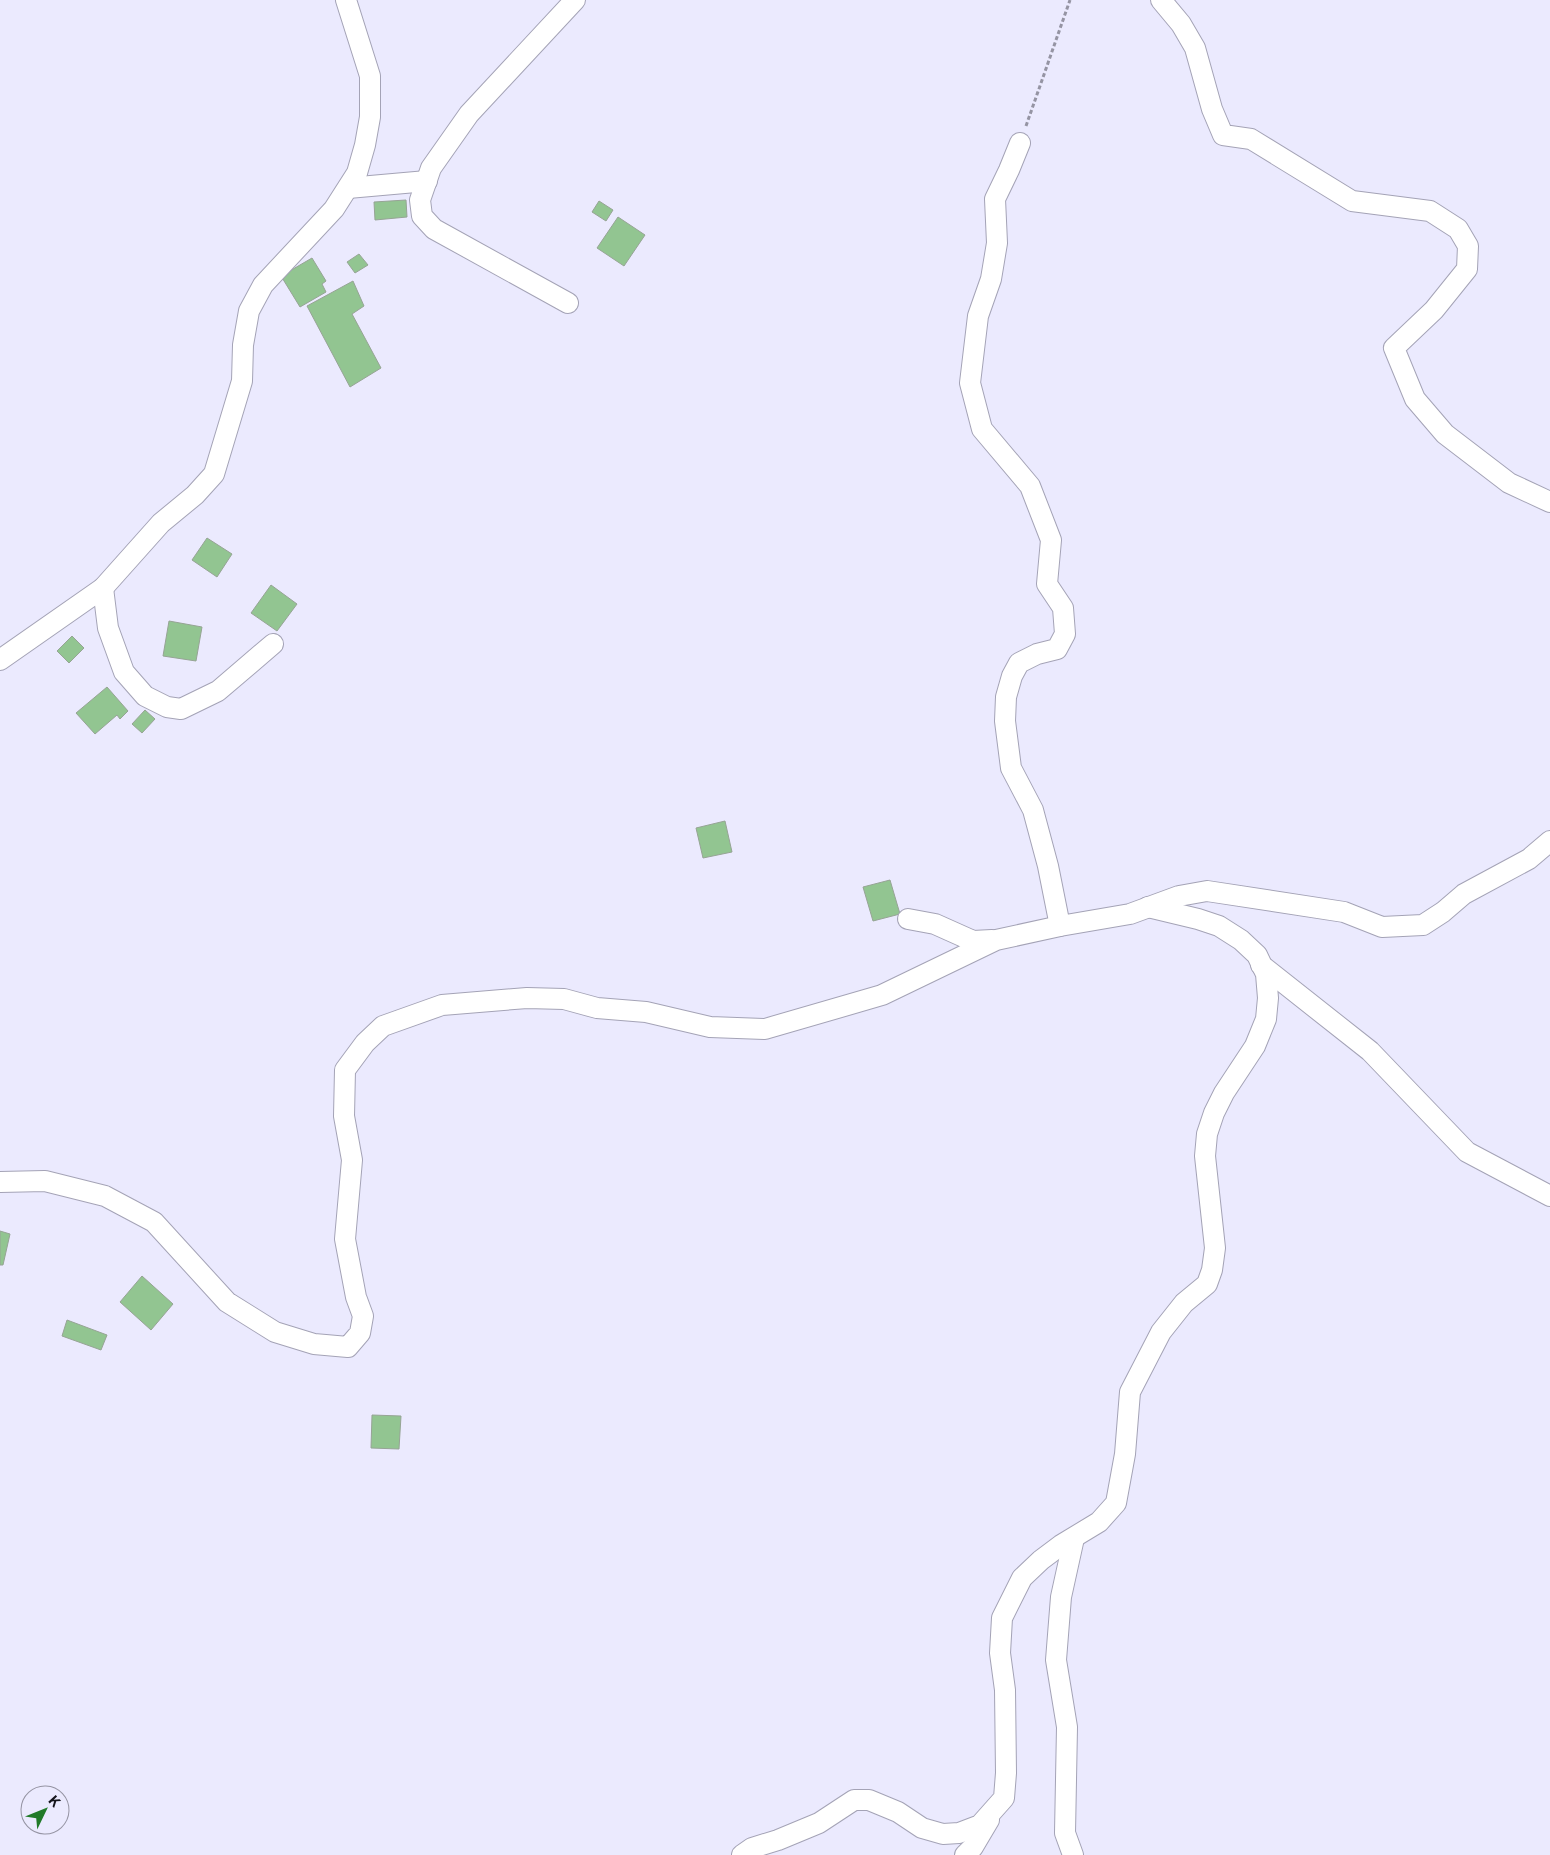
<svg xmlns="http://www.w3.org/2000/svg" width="1550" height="1855" viewBox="0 0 1550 1855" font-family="'Public Sans',sans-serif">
<rect width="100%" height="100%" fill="#ebeafe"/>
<g fill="#92c591" stroke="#96a495">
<polygon points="406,200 407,217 375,220 374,202"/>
<polygon points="599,201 613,210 606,221 592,212"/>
<polygon points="618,217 645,235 624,266 597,248"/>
<polygon points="359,254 368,265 355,273 347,262"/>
<polygon points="312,258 326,281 322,284 326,292 300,307 281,276"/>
<polygon points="353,281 364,306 352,314 381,368 350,387 307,306"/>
<polygon points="207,538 232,554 217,577 192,560"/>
<polygon points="271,585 297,604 277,631 251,613"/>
<polygon points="169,621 202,627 196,661 163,656"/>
<polygon points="72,636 84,648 69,663 57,651"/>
<polygon points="107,687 128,711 120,719 117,715 95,734 76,713"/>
<polygon points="145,710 155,719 142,733 132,724"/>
<polygon points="725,821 732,852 703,858 696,828"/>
<polygon points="890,880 900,914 873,921 863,887"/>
<polygon points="0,1231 10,1234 3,1265 0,1265"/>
<polygon points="142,1276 173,1304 151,1330 120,1302"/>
<polygon points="67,1320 107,1335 101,1350 62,1336"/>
<polygon points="372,1415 401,1416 399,1449 371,1448"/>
</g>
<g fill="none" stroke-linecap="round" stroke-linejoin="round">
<defs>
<g id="minor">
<polyline points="1161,0 1181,24 1195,48 1212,109 1223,135 1251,139 1352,201 1430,211 1458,229 1468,246 1467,269 1434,310 1394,348 1415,399 1445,434 1509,483 1550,502"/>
<polyline points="1020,143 1009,170 995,199 997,243 991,279 978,316 970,383 982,429 1030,486 1051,540 1047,584 1063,608 1065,634 1057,649 1037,654 1019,663 1012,676 1006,697 1005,721 1011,768 1033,810 1048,866 1060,926"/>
<polyline points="348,188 427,181"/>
<polyline points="568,303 434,229 422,216 420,200 431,168 469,114 575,0"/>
<polyline points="103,588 108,628 124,672 145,696 167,707 181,709 218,691 273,644"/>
<polyline points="0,660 103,588 161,523 195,495 214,474 242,381 243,345 249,311 263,285 334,209 357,173 365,145 370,117 370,76 346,0"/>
<polyline points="908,919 935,924 973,941 992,940"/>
<polyline points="1261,965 1370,1051 1467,1152 1550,1196"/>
<polyline points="0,1182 45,1181 105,1196 154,1222 227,1302 275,1332 314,1344 348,1347 360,1333 363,1316 356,1297 345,1239 352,1160 344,1116 345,1070 365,1043 383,1026 442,1005 527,998 564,999 597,1008 646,1012 710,1027 765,1029 882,995 996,940 1060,926 1130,914 1179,896 1207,891 1344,912 1382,927 1423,925 1443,912 1464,894 1529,859 1550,841"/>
<polyline points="742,1855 752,1848 778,1840 819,1823 854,1800 869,1800 898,1812 922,1828 943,1834 959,1833 980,1825 1004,1798 1006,1773 1005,1690 1000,1653 1002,1618 1022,1578 1041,1560 1061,1545 1099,1522 1116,1503 1125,1454 1130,1392 1161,1332 1184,1303 1207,1284 1212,1270 1215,1248 1205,1156 1207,1134 1214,1113 1224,1093 1255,1046 1266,1019 1268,998 1266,974 1257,955 1241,940 1219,926 1198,919 1148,907"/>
<polyline points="965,1855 973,1847 989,1820"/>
<polyline points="1073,1855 1065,1833 1067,1727 1056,1660 1061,1597 1074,1538"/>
</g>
</defs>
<use href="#minor" stroke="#a4a3b6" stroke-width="22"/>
<polyline stroke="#9594a3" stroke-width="3" stroke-dasharray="4 2.5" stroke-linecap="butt" points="1026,126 1070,0"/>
<use href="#minor" stroke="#fff" stroke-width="20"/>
</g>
<g transform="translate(45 1810) rotate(47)"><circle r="24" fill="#ebeafe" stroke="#9594a3"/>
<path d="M0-4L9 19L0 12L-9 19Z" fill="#217a29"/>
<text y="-8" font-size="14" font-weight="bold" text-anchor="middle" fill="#14141b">K</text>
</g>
</svg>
